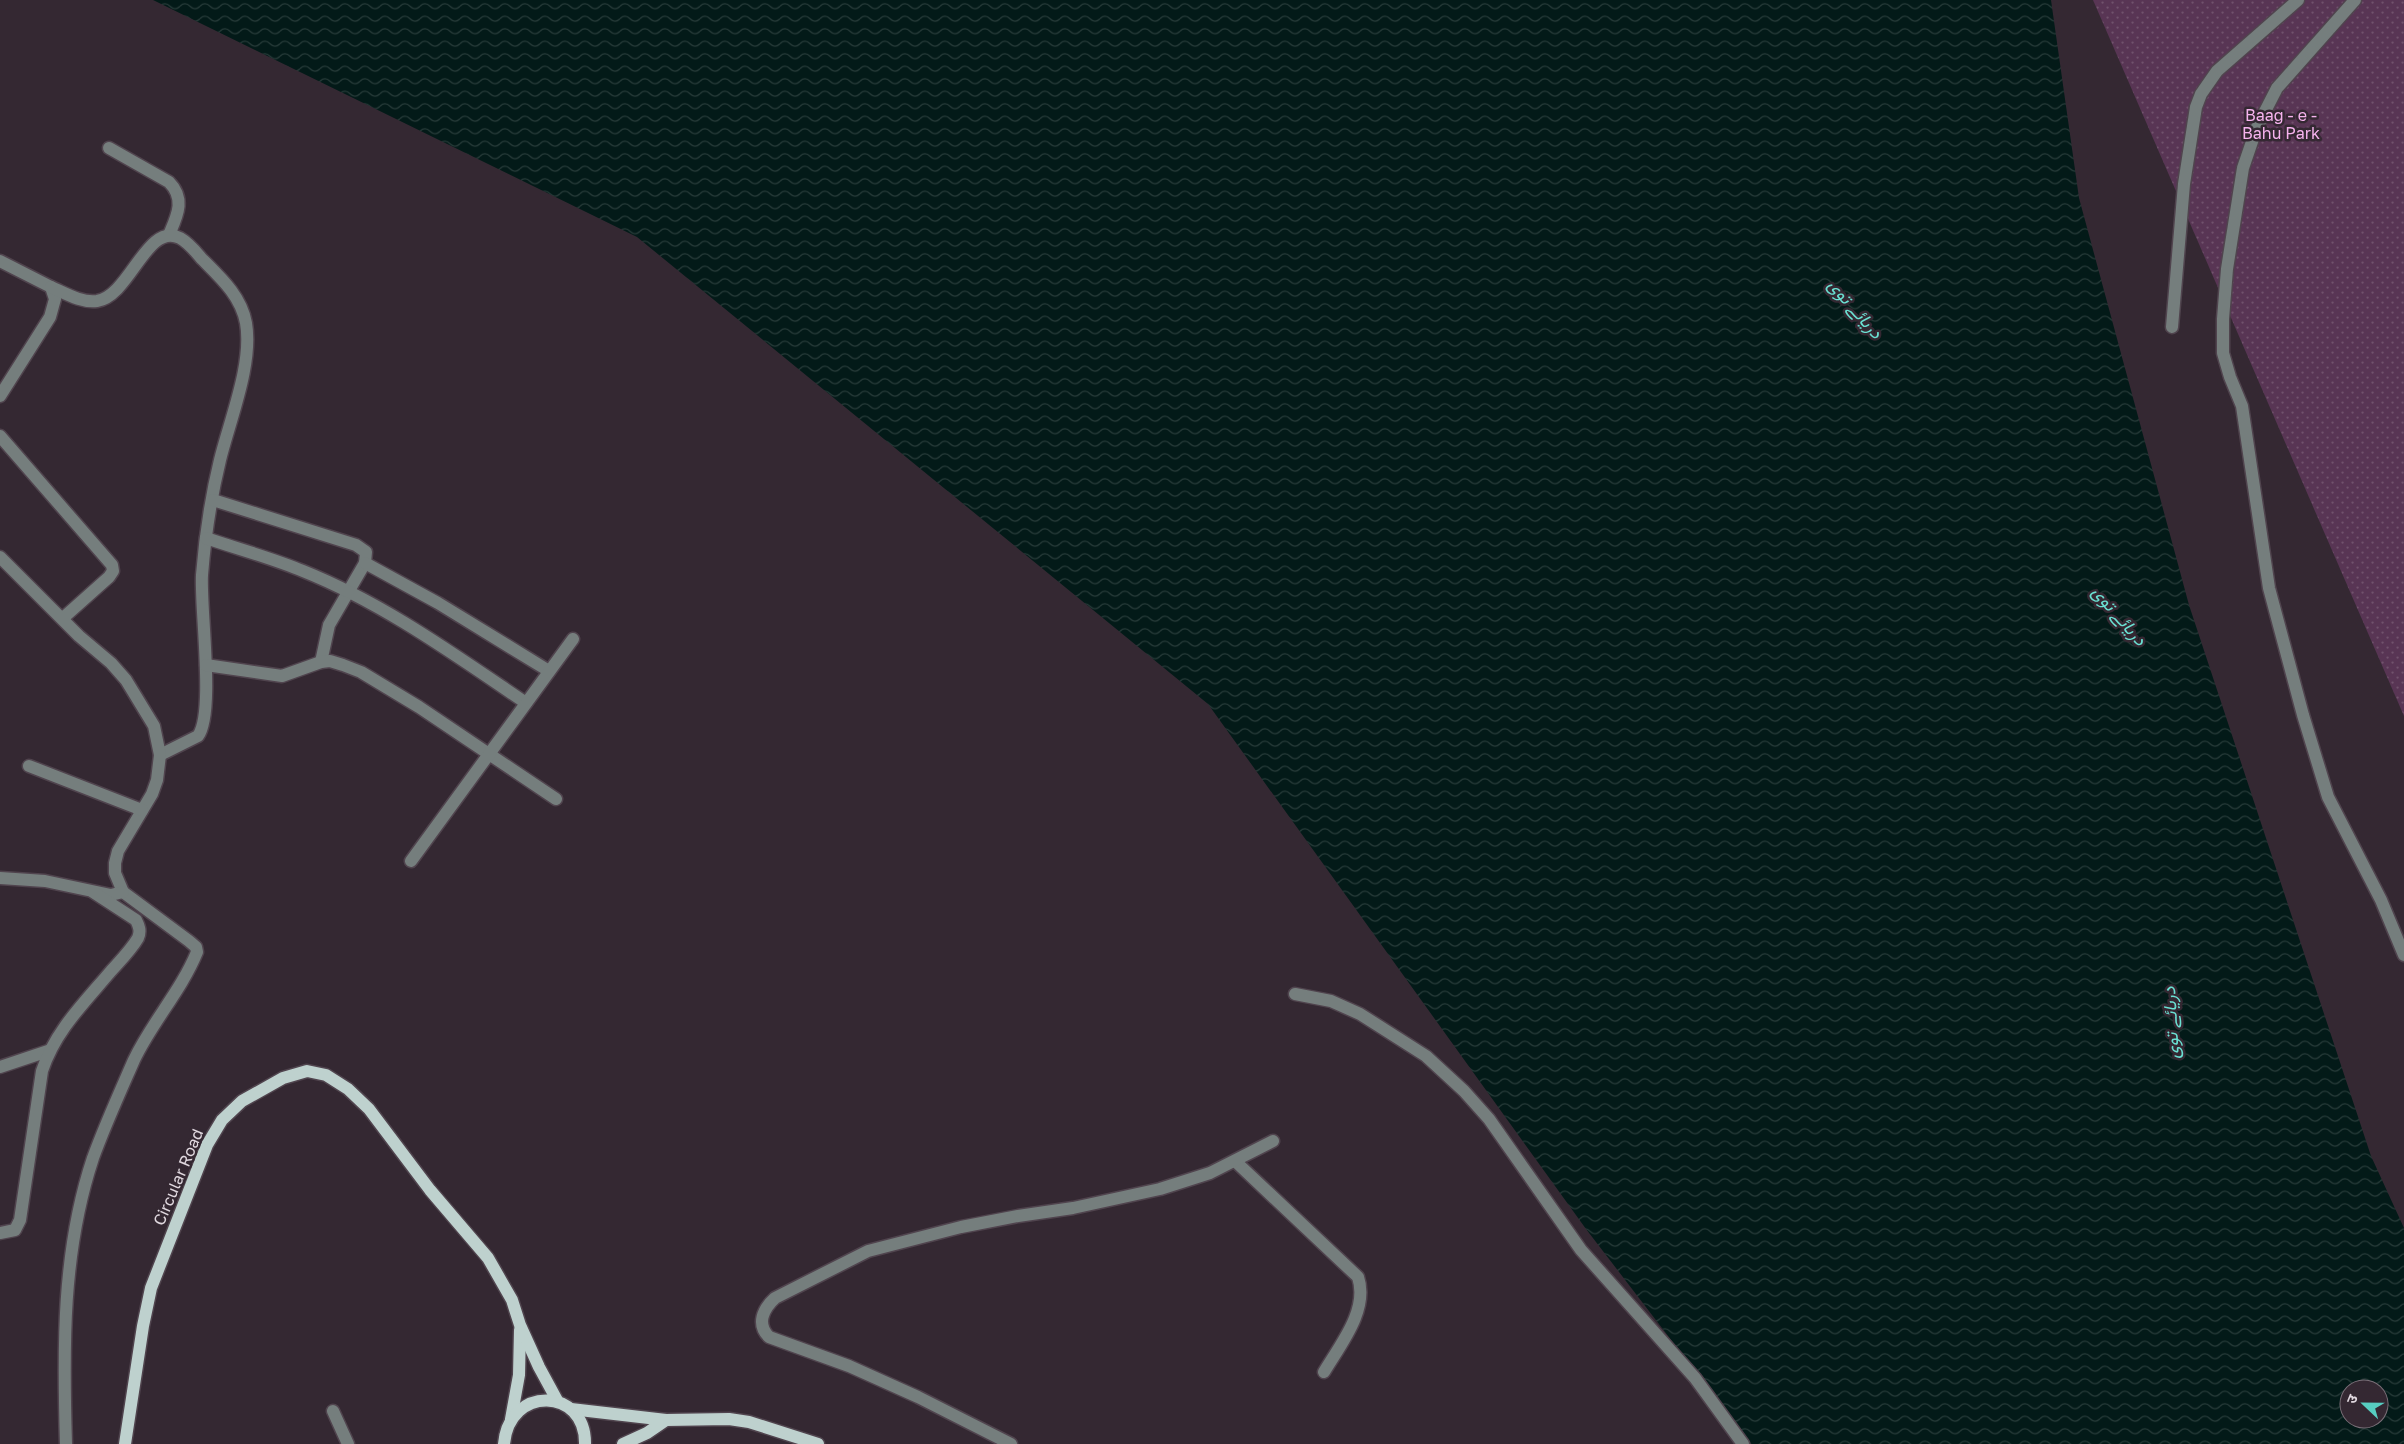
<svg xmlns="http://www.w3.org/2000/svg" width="2404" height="1444" viewBox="0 0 2404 1444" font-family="'Golos Text',Vazirmatn,'Noto Sans Devanagari',sans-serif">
<defs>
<pattern id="park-dots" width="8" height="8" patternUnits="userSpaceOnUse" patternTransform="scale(1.25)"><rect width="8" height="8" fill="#583554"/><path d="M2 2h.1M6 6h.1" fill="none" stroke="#70526c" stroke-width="1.8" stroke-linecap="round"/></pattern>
<pattern id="water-waves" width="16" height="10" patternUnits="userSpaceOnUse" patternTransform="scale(1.25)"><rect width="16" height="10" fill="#031a18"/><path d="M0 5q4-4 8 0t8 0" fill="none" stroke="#273b39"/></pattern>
</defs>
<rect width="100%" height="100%" fill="#342832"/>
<polygon fill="url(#park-dots)" points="2093,0 2404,0 2404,716"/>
<path fill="url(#water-waves)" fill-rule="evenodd" d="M 153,0 L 2051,0 L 2079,198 L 2189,605 L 2371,1156 L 2404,1228 L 2404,1444 L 1751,1444 L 1586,1229 L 1208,704 L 637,237 ZM 2349,1389 L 2379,1389 L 2379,1419 L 2349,1419 Z"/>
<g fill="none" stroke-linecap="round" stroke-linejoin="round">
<defs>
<g id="minor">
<polyline points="2355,0 2277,88 2257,127 2243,168 2227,269 2223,319 2223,353 2230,377 2242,406 2269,588 2303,715 2328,797 2381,900 2404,955"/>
<path d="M 109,148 L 169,182 C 186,199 177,216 169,235"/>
<polyline points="0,261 51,287 55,299 50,317 0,396"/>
<path d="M 51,287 C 65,293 81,303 97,301 C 130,296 147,221 180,238 C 189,243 196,252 202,259 C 221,278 241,296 246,323 C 253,364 230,419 220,460 C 211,497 205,537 202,575 C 200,609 215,713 198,736 L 160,755"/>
<polyline points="2172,327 2184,184 2196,107 2201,94 2217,71 2298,0"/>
<polyline points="0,436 112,565 113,571 109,577 63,618"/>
<polyline points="213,500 356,545 366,552 365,563 329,625 321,662"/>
<path d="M 206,538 C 238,549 272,558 303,571 C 383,603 455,655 526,703"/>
<path d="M 0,557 L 79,636 L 111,663 L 126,680 L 154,726 L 160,755 L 157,780 L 152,794 L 118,851 L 115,863 L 115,873 L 123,892 L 189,941 L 196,947 L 197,952 C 181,991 152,1022 134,1060 C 120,1092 105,1125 93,1158 C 62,1251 63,1348 66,1444"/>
<polyline points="365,563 438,603 549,671"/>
<polyline points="206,665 282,676 321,662 330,661 343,665 361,672 419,707 556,799"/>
<polyline points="29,766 142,810"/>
<polyline points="411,861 573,639"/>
<polyline points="0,878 45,881 111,895 123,892"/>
<polyline points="1295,994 1331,1001 1360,1014 1426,1056 1464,1091 1489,1119 1581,1250 1695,1378 1743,1444"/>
<polyline points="0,1067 48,1051"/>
<path d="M 1235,1161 L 1358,1277 C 1369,1310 1340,1345 1324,1372"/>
<path d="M 0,1233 L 15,1230 L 20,1220 L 42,1071 C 55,1031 84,1003 111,971 C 120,961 131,950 138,938 C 141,931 139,926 136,920 L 93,892"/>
<polyline points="333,1411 348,1444"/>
<path d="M 1011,1444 L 918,1397 L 849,1366 L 769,1337 C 756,1324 763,1309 775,1298 L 868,1251 L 961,1227 L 1018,1216 L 1073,1208 L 1160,1189 L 1210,1173 L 1273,1141"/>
</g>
<g id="major">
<polyline points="571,1409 666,1420 729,1419 749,1422 818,1444"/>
<polyline points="511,1419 519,1375 520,1330"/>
<polyline points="125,1444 143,1326 151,1288 207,1145 222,1120 242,1101 283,1078 307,1071 326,1075 348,1089 369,1109 430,1190 488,1258 512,1300 520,1325 539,1367 558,1402"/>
<path d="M 504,1444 C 509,1385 586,1387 585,1444"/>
<polyline points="623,1444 647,1433 666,1420"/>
</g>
</defs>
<use href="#minor" stroke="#50444e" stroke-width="15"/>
<use href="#major" stroke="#50444e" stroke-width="15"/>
<use href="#minor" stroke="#757e7d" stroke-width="12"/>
<use href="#major" stroke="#bed1ce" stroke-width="12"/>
</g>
<g text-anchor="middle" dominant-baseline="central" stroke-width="5" stroke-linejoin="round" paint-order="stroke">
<g font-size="16" fill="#f6b3ee" stroke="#342832">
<text x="2281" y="115">Baag - e -<tspan x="2281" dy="18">Bahu Park</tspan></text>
</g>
<g font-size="16" fill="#e0d8df" stroke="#342832">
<text transform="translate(178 1177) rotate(-67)">Circular Road</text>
</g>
<g font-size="18" font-style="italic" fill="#6ae0d2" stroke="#342832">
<text transform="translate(1856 308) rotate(49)">دریائے توی</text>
<text transform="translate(2120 615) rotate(49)">دریائے توی</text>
<text transform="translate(2170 1023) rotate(-93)">دریائے توی</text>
</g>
</g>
<g transform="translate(2364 1404) rotate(292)"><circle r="24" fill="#342832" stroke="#796e77"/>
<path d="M0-4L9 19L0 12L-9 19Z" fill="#57cec1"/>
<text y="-8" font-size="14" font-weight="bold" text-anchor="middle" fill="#e0d8df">उ</text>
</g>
</svg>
